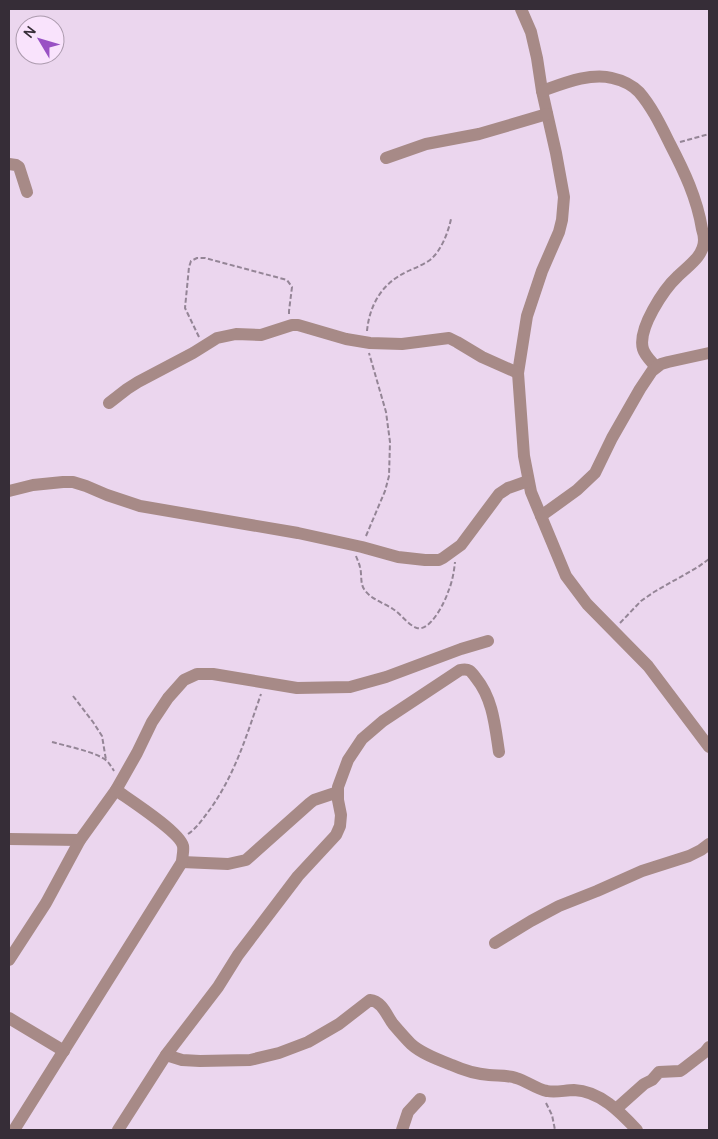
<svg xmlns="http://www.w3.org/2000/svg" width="718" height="1139" viewBox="0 0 718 1139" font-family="Manrope,sans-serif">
<rect width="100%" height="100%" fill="#ebd6ee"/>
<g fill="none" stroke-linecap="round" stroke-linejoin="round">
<g stroke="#948596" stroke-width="2" stroke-dasharray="5 2.5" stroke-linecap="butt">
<polyline points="680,142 709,134"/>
<path d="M 367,331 C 369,309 379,288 399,276 C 408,270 420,267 430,260 C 441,251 448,233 451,219"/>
<polyline points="199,337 185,308 189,267 191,261 197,258 205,258 287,280 292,287 289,311 289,315"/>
<polyline points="366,536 385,491 389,476 390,442 386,412 369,353"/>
<path d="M 356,556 C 357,559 359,563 360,567 C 362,574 360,583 364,589 C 370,599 384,603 393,609 C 401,614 408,625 417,628 C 430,632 445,602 448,592 C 452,583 454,572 455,562"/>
<polyline points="620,623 641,601 654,592 698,567 709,559"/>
<polyline points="73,696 93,722 102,736 106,760"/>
<path d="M 52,742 C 66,746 97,752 107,761 C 110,764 112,768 114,771"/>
<path d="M 188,834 C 198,827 204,817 211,808 C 236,772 247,734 261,694"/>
<polyline points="546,1103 552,1115 555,1130"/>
</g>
<g stroke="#a78a87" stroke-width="12">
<polyline points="521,9 531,32 537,58 542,91 556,153 564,197 562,220 559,232 542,271 527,316 518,373 524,456 531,492 566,576 587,604 648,666 709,747"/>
<path d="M 542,91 C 562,84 591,72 612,78 C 621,80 632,85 639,92 C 652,107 661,126 670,144 C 684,171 697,198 702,229 C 703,232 704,237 704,240 C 704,256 688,266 678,276 C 664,289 637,329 643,349 C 645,356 652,362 656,367"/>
<polyline points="386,158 426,144 479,134 547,114"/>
<polyline points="9,164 16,165 19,167 27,192"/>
<polyline points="109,403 127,389 138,382 193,353 217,338 236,334 261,335 292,325 298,325 346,339 370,343 402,344 449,338 457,342 482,357 518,373"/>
<polyline points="9,491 33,485 63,482 73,482 86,486 107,495 140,506 298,533 362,547 398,557 425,560 439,560 443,558 461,545 499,494 508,488 528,481"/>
<polyline points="541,516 577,490 595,473 612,438 640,389 652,371 661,364 668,362 709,353"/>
<polyline points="9,839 80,840"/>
<polyline points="182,862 228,864 246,860 310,803 314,800 338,792"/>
<polyline points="495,943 531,921 559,906 597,891 642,871 689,856 701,850 709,844"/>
<polyline points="9,960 46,903 80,840 116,790 137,753 152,722 168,698 184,680 197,674 213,674 297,688 350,687 386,677 461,649 488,641"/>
<polyline points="9,1018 64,1051"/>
<path d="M 166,1055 L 182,1060 L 200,1061 L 250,1060 L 279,1053 L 308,1042 L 339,1024 L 370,1000 C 382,1001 387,1016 393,1024 C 399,1031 405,1038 411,1044 C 422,1054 439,1060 452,1065 C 463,1070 477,1074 489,1075 C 498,1076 507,1075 516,1078 C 527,1081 536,1089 547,1091 C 556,1093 565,1090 574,1090 C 600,1091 620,1112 637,1130"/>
<polyline points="616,1109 644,1084 652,1080 659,1072 680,1071 683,1069 705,1052 709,1047"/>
<path d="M 14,1130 L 182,862 C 182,857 184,851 183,846 C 180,832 130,800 116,790"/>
<path d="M 118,1130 L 166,1055 L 218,987 L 238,955 L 298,876 L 336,835 L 340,826 L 341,815 L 338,800 L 338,787 L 348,760 L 362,739 L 383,721 L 460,670 C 469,668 471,671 476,678 C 493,699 495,726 499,752"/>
<polyline points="402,1130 408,1112 420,1099"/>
</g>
</g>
<rect width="718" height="1139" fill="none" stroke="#362d37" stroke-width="20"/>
<g transform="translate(40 40) rotate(308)"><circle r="24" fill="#f9e3fc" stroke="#ab9aad"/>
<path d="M0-4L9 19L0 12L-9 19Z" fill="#9951c4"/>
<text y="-8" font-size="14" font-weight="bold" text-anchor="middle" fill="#362d37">N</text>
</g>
</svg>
